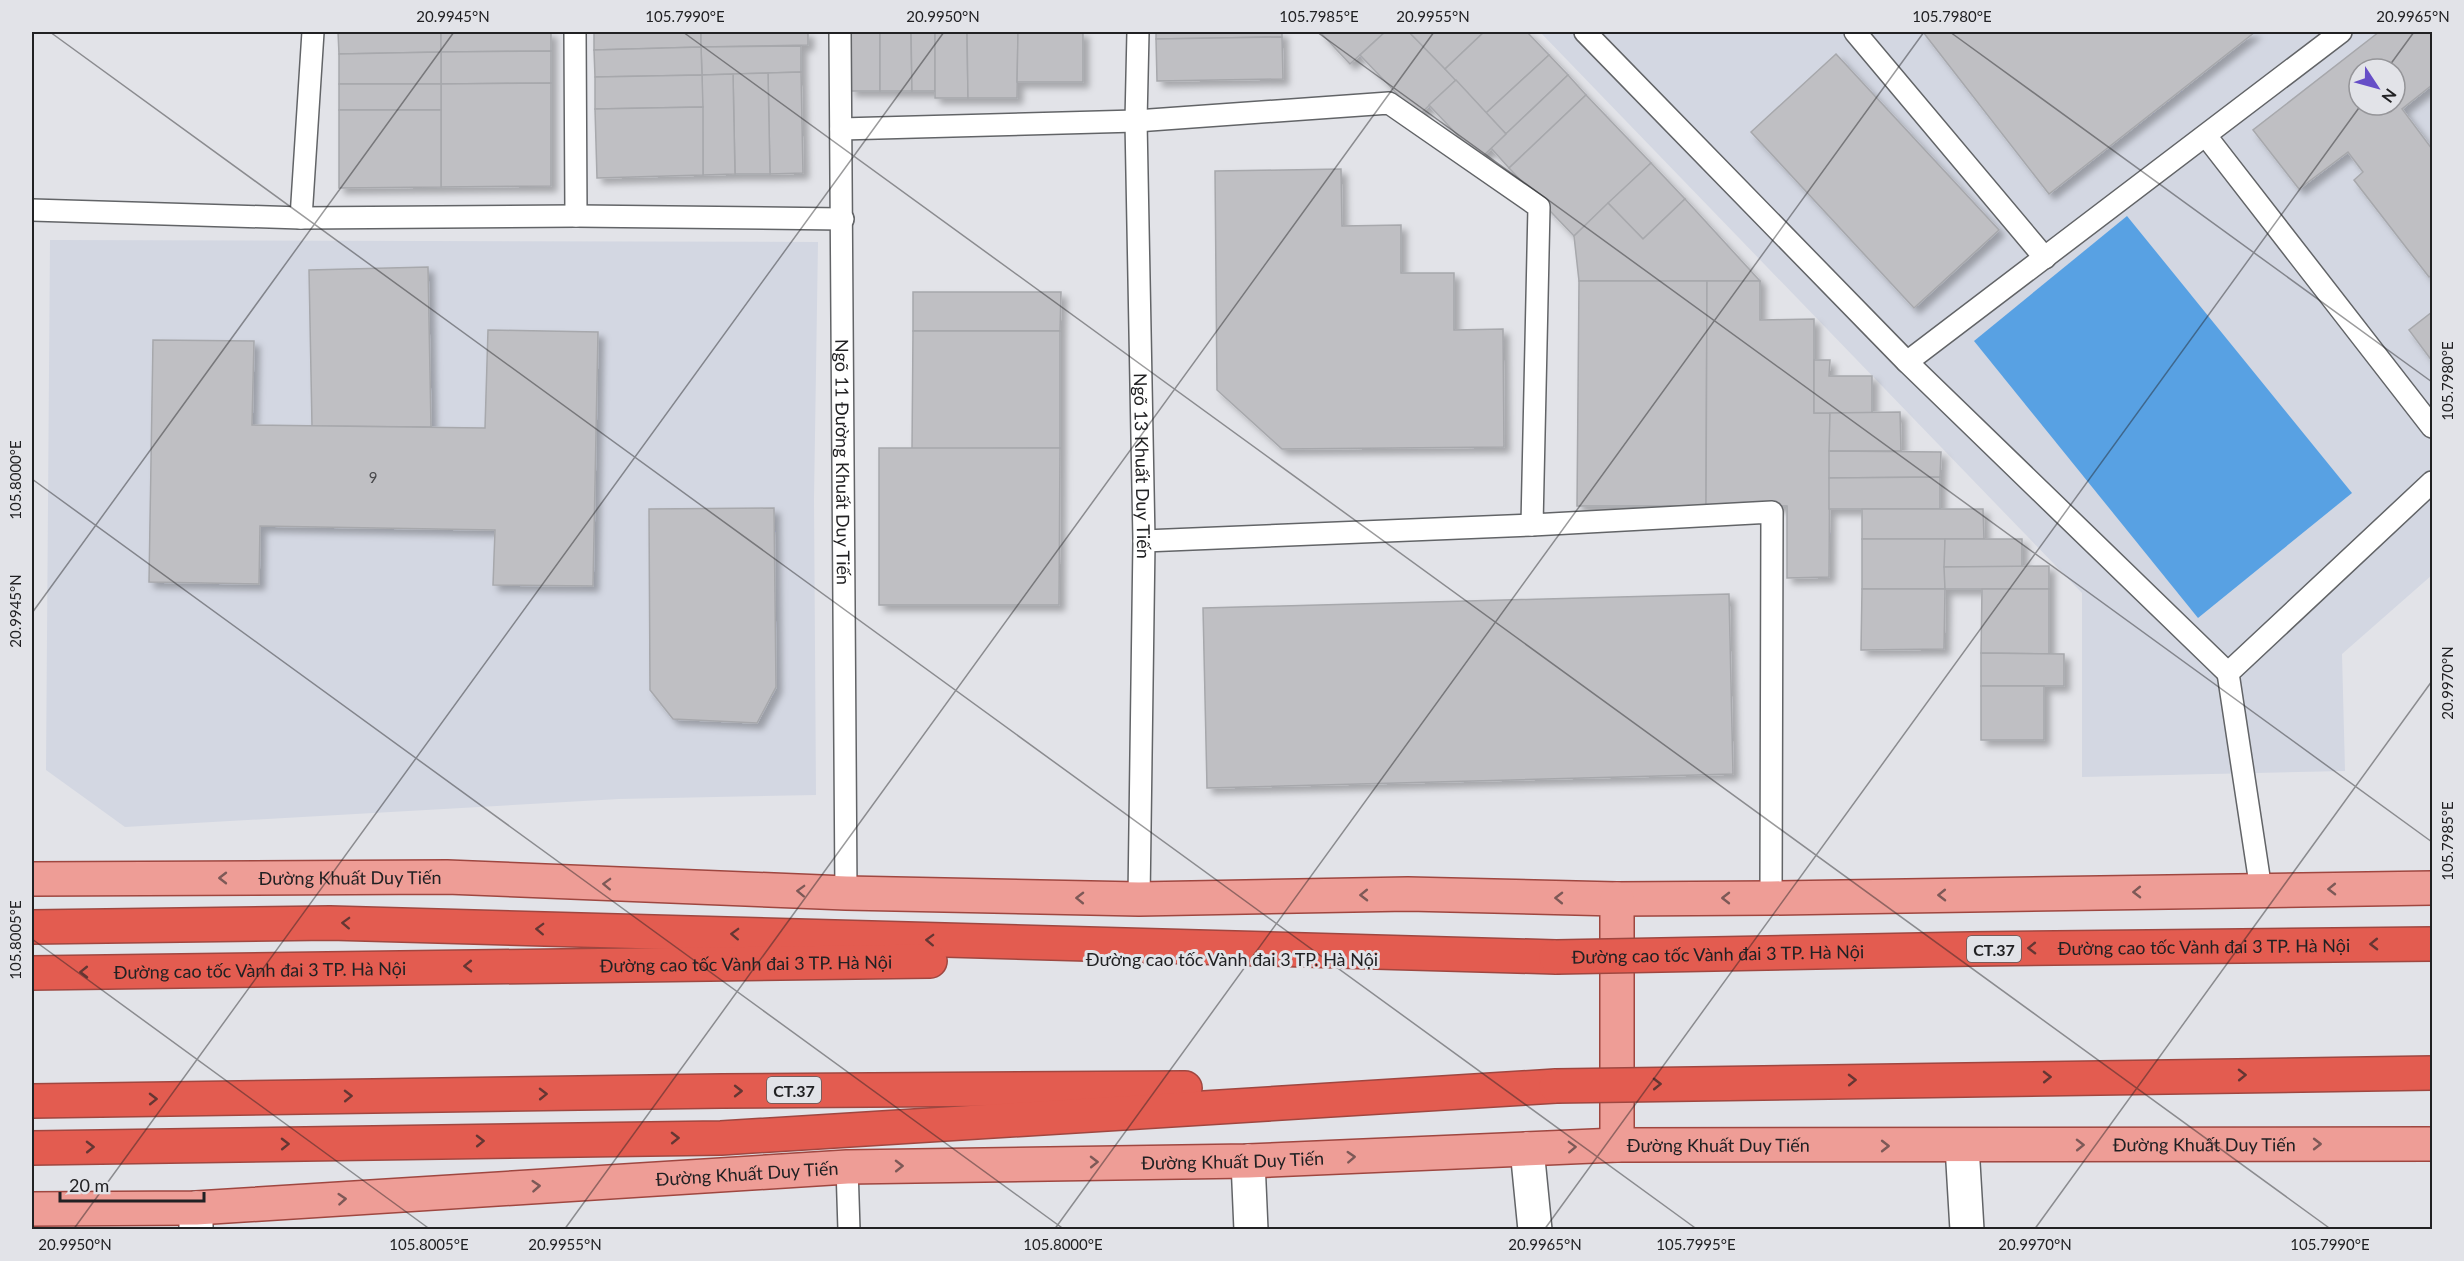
<svg xmlns="http://www.w3.org/2000/svg" width="2464" height="1261" viewBox="0 0 2464 1261" font-family="Lato,sans-serif">
<defs>
<filter id="shadow"><feDropShadow dx="5.5" dy="5.5" stdDeviation="3" flood-color="#0004"/></filter>
</defs>
<rect width="100%" height="100%" fill="#e2e3e8"/>
<g fill="#d3d7e2" fill-rule="evenodd">
<path d="M 1540,32 L 2432,32 L 2432,575 L 2342,654 L 2345,771 L 2082,777 L 2082,593 ZM 2359,69 L 2395,69 L 2395,105 L 2359,105 Z"/>
<polygon points="50,240 818,242 814,499 816,795 619,799 125,827 46,770"/>
</g>
<polygon fill="#58a1e3" points="2127,216 2352,493 2198,618 1974,341"/>
<g fill="#bfbfc3" stroke="#a7a8ac" stroke-width="1.5" fill-rule="evenodd" filter="url(#shadow)">
<polygon points="338,32 441,32 441,52 339,54"/>
<polygon points="441,32 551,32 551,51 441,52"/>
<polygon points="594,32 701,32 701,47 594,50"/>
<polygon points="701,32 808,32 808,45 701,47"/>
<rect x="850" y="32" width="30" height="59"/>
<polygon points="880,32 911,32 912,91 880,91"/>
<polygon points="911,32 935,32 935,91 912,91"/>
<polygon points="935,32 967,32 968,98 935,98"/>
<polygon points="967,32 1018,32 1017,98 968,98"/>
<polygon points="1018,32 1083,32 1083,82 1017,82"/>
<polygon points="1156,32 1282,32 1282,37 1156,39"/>
<polygon points="1320,32 1385,32 1350,64"/>
<polygon points="1385,32 1409,32 1456,80 1418,116 1360,55"/>
<polygon points="1409,32 1484,32 1445,69"/>
<polygon points="1484,32 1527,32 1549,55 1486,113 1445,69"/>
<polygon points="1923,32 2255,32 2049,194"/>
<path d="M 2379,32 L 2432,32 L 2432,85 L 2402,109 L 2432,149 L 2432,275 L 2429,277 L 2354,180 L 2363,172 L 2348,152 L 2299,189 L 2253,130 ZM 2359,69 L 2395,69 L 2395,105 L 2359,105 Z"/>
<polygon points="1282,37 1283,79 1157,81 1156,39"/>
<polygon points="801,46 801,72 702,75 701,47"/>
<polygon points="701,47 702,75 595,77 594,50"/>
<polygon points="551,51 551,83 441,84 441,52"/>
<polygon points="441,52 441,84 339,84 339,54"/>
<polygon points="1836,54 1999,230 1914,308 1751,132"/>
<polygon points="1549,55 1568,75 1506,134 1486,113"/>
<polygon points="801,72 803,173 770,174 768,73"/>
<polygon points="768,73 770,174 735,174 733,74"/>
<polygon points="733,74 735,174 703,175 702,75"/>
<polygon points="702,75 703,107 595,109 595,77"/>
<polygon points="1568,75 1586,95 1509,168 1491,148"/>
<polygon points="1456,80 1506,134 1480,159 1429,105"/>
<polygon points="551,83 551,186 441,187 441,84"/>
<rect x="339" y="84" width="102" height="26"/>
<polygon points="1586,95 1651,163 1574,236 1509,168"/>
<polygon points="703,107 703,175 597,178 595,109"/>
<polygon points="339,110 441,110 441,187 339,188"/>
<polygon points="1651,163 1685,199 1643,239 1608,203"/>
<polygon points="1341,169 1342,226 1401,225 1401,273 1454,273 1454,330 1503,329 1504,447 1282,449 1217,390 1215,171"/>
<polygon points="1685,199 1760,281 1579,281 1574,236 1608,203 1643,239"/>
<polygon points="428,267 431,427 312,426 309,270"/>
<polygon points="1579,281 1707,281 1706,506 1577,506"/>
<polygon points="1707,281 1760,281 1760,320 1814,319 1814,413 1830,413 1829,577 1787,578 1787,506 1706,506"/>
<polygon points="913,292 1061,292 1060,331 913,331"/>
<polygon points="2432,312 2432,361 2409,330"/>
<polygon points="488,330 598,332 593,586 493,585 495,530 260,526 259,584 149,582 153,340 254,341 252,425 485,428"/>
<polygon points="913,331 1060,331 1060,448 912,449"/>
<polygon points="1814,360 1830,360 1829,376 1872,376 1872,413 1814,413"/>
<polygon points="1900,412 1901,451 1829,451 1830,413"/>
<polygon points="879,448 1060,448 1059,605 879,605"/>
<polygon points="1829,451 1941,452 1940,477 1829,478"/>
<polygon points="1940,477 1940,509 1829,509 1829,478"/>
<polygon points="774,508 776,687 757,723 673,719 650,690 649,509"/>
<polygon points="1862,509 1983,509 1984,539 1862,539"/>
<rect x="1862" y="539" width="83" height="50"/>
<polygon points="1945,539 2022,539 2022,567 1944,567"/>
<polygon points="2049,566 2049,589 1945,589 1944,567"/>
<polygon points="1862,589 1945,589 1944,649 1861,650"/>
<polygon points="1982,589 2049,589 2049,654 1981,653"/>
<polygon points="1729,594 1733,774 1207,788 1203,608"/>
<polygon points="1981,653 2064,654 2064,686 1981,686"/>
<rect x="1981" y="686" width="63" height="54"/>
</g>
<g fill="none" stroke-linecap="round" stroke-linejoin="round">
<defs>
<g id="service">
<polyline points="575,32 576,216"/>
<path id="s1" d="M 840,32 L 846,893"/>
<path id="s2" d="M 1138,32 L 1136,121 L 1144,541 L 1139,899"/>
<polyline points="1585,32 1907,362 2228,673"/>
<polyline points="1855,32 2045,258"/>
<polyline points="841,129 1136,121 1389,103 1539,207 1532,525 1772,512 1771,898"/>
<polyline points="2206,136 2432,427"/>
<polyline points="32,210 301,218 576,216 843,219"/>
<polyline points="301,218 313,32"/>
<polyline points="1907,362 2341,32"/>
<polyline points="1144,541 1532,525"/>
<polyline points="2261,890 2228,673 2432,482"/>
<polyline points="847,1167 849,1230"/>
</g>
<g id="minor">
<polyline points="1962,1146 1967,1230"/>
<polyline points="1527,1149 1535,1230"/>
<polyline points="1248,1161 1251,1230"/>
</g>
<polyline id="tertiary" points="196,1230 196,1208"/>
<g id="primary">
<path id="s3" d="M 32,879 L 447,877 L 846,893 L 1139,899 L 1408,894 L 1617,899 L 1771,898 L 2432,888"/>
<polyline points="1617,1145 1617,899"/>
<path id="s4" d="M 32,1209 L 196,1208 L 847,1167 L 1248,1161 L 1617,1145 L 2432,1144"/>
</g>
<g id="motorway">
<polyline points="32,927 330,923 1556,957"/>
<path id="s5" d="M 32,973 L 930,961"/>
<polyline points="32,1101 722,1091 1185,1088"/>
<polyline points="32,1148 721,1138 1556,1086"/>
</g>
</defs>
<use href="#service" stroke="#626467" stroke-width="24"/>
<use href="#minor" stroke="#626467" stroke-width="36"/>
<use href="#tertiary" stroke="#626467" stroke-width="36"/>
<use href="#primary" stroke="#9f4740" stroke-width="36"/>
<use href="#motorway" stroke="#9f4740" stroke-width="36"/>
<use href="#service" stroke="#fff" stroke-width="21"/>
<use href="#minor" stroke="#fff" stroke-width="33"/>
<use href="#tertiary" stroke="#fff" stroke-width="33"/>
<use href="#primary" stroke="#ee9d96" stroke-width="33"/>
<use href="#motorway" stroke="#e35c50" stroke-width="33"/>
<defs>
<g id="motorway-bridge">
<path id="s6" d="M 1556,957 L 1971,949 L 2432,944"/>
<polyline points="1556,1086 2432,1073"/>
</g>
</defs>
<use href="#motorway-bridge" stroke="#9f4740" stroke-width="36" stroke-linecap="butt"/>
<use href="#motorway-bridge" stroke="#e35c50" stroke-width="33"/>
</g>
<defs><path id="oneway-chevron" d="M-2-3.5L2.5 0L-2 3.5" fill="none" stroke-width="1.6" stroke-linecap="round" stroke-linejoin="round" transform="scale(1.5)"/></defs>
<g stroke="#7d5957">
<use href="#oneway-chevron" transform="translate(223 878) rotate(180)"/>
<use href="#oneway-chevron" transform="translate(607 884) rotate(-178)"/>
<use href="#oneway-chevron" transform="translate(2332 889) rotate(179)"/>
<use href="#oneway-chevron" transform="translate(801 891) rotate(-178)"/>
<use href="#oneway-chevron" transform="translate(2137 892) rotate(179)"/>
<use href="#oneway-chevron" transform="translate(1364 895) rotate(179)"/>
<use href="#oneway-chevron" transform="translate(1942 895) rotate(179)"/>
<use href="#oneway-chevron" transform="translate(1080 898) rotate(-179)"/>
<use href="#oneway-chevron" transform="translate(1559 898) rotate(-179)"/>
<use href="#oneway-chevron" transform="translate(1726 898) rotate(180)"/>
<use href="#oneway-chevron" transform="translate(2317 1144)"/>
<use href="#oneway-chevron" transform="translate(2080 1145) rotate(-1)"/>
<use href="#oneway-chevron" transform="translate(1885 1146)"/>
<use href="#oneway-chevron" transform="translate(1572 1147) rotate(-2)"/>
<use href="#oneway-chevron" transform="translate(1351 1157) rotate(-3)"/>
<use href="#oneway-chevron" transform="translate(1094 1162) rotate(-1)"/>
<use href="#oneway-chevron" transform="translate(899 1166) rotate(-1)"/>
<use href="#oneway-chevron" transform="translate(536 1186) rotate(-4)"/>
<use href="#oneway-chevron" transform="translate(342 1199) rotate(-4)"/>
</g>
<g stroke="#653633">
<use href="#oneway-chevron" transform="translate(346 923) rotate(-178)"/>
<use href="#oneway-chevron" transform="translate(540 929) rotate(-178)"/>
<use href="#oneway-chevron" transform="translate(735 934) rotate(-178)"/>
<use href="#oneway-chevron" transform="translate(930 940) rotate(-178)"/>
<use href="#oneway-chevron" transform="translate(2374 944) rotate(179)"/>
<use href="#oneway-chevron" transform="translate(2032 948) rotate(179)"/>
<use href="#oneway-chevron" transform="translate(468 966) rotate(179)"/>
<use href="#oneway-chevron" transform="translate(84 972) rotate(179)"/>
<use href="#oneway-chevron" transform="translate(2242 1075) rotate(-1)"/>
<use href="#oneway-chevron" transform="translate(2047 1077) rotate(-1)"/>
<use href="#oneway-chevron" transform="translate(1852 1080) rotate(-1)"/>
<use href="#oneway-chevron" transform="translate(1657 1084) rotate(-1)"/>
<use href="#oneway-chevron" transform="translate(738 1091)"/>
<use href="#oneway-chevron" transform="translate(543 1094) rotate(-1)"/>
<use href="#oneway-chevron" transform="translate(348 1096) rotate(-1)"/>
<use href="#oneway-chevron" transform="translate(153 1099) rotate(-1)"/>
<use href="#oneway-chevron" transform="translate(675 1138) rotate(-1)"/>
<use href="#oneway-chevron" transform="translate(480 1141) rotate(-1)"/>
<use href="#oneway-chevron" transform="translate(285 1144) rotate(-1)"/>
<use href="#oneway-chevron" transform="translate(90 1147) rotate(-1)"/>
</g>
<path fill="none" stroke="#212123" stroke-width="1.5" stroke-opacity="0.45" d="M 50,32 L 1698,1230M 683,32 L 2332,1230M 1317,32 L 2432,842M 1950,32 L 2432,382M 2387,69 L 2414,32M 32,479 L 1065,1230M 32,613 L 454,32M 32,939 L 431,1230M 73,1230 L 944,32M 564,1230 L 1434,32M 1054,1230 L 1924,32M 1544,1230 L 2361,105M 2034,1230 L 2432,681"/>
<g text-anchor="middle" dominant-baseline="central" stroke-width="6" stroke-linejoin="round" paint-order="stroke">
<g font-size="15" fill="#48484b">
<text x="373" y="477">9</text>
</g>
<g fill="#e2e3e8" stroke="#5b5b5e" stroke-width="1.5">
<rect x="1967" y="936" width="54" height="26" rx="4.5"/>
<rect x="767" y="1077" width="54" height="26" rx="4.5"/>
</g>
<g font-size="16" font-weight="bold" fill="#212123">
<text x="1994" y="949">CT.37</text>
<text x="794" y="1090">CT.37</text>
</g>
<g font-size="18" fill="#212123" stroke="#e2e3e8">
<text stroke="none"><textPath href="#s1" startOffset="430">Ngõ 11 Đường Khuất Duy Tiến</textPath></text>
<text stroke="none"><textPath href="#s2" startOffset="434">Ngõ 13 Khuất Duy Tiến</textPath></text>
<text stroke="none"><textPath href="#s3" startOffset="318">Đường Khuất Duy Tiến</textPath></text>
<text stroke="none"><textPath href="#s6" startOffset="648">Đường cao tốc Vành đai 3 TP. Hà Nội</textPath></text>
<text stroke="none"><textPath href="#s6" startOffset="162">Đường cao tốc Vành đai 3 TP. Hà Nội</textPath></text>
<text x="1232" y="959">Đường cao tốc Vành đai 3 TP. Hà Nội</text>
<text stroke="none"><textPath href="#s5" startOffset="714">Đường cao tốc Vành đai 3 TP. Hà Nội</textPath></text>
<text stroke="none"><textPath href="#s5" startOffset="228">Đường cao tốc Vành đai 3 TP. Hà Nội</textPath></text>
<text stroke="none"><textPath href="#s4" startOffset="2174">Đường Khuất Duy Tiến</textPath></text>
<text stroke="none"><textPath href="#s4" startOffset="1688">Đường Khuất Duy Tiến</textPath></text>
<text stroke="none"><textPath href="#s4" startOffset="1202">Đường Khuất Duy Tiến</textPath></text>
<text stroke="none"><textPath href="#s4" startOffset="716">Đường Khuất Duy Tiến</textPath></text>
</g>
</g>
<rect width="2464" height="1261" fill="none" stroke="#e2e3e8" stroke-width="66"/>
<g transform="translate(2377 87) rotate(126)"><circle r="28" fill="#e2e3e8" stroke="#959599" stroke-width="1.5"/>
<path d="M0-4.5L10 22L0 15L-10 22Z" fill="#664ec7"/>
<text y="-9" font-size="16" font-weight="bold" text-anchor="middle" fill="#212123">N</text>
</g>
<path d="M60 1192v9h144v-9" fill="none" stroke="#212123" stroke-width="3"/>
<text x="69" y="1192" font-size="18" fill="#212123" stroke="#e2e3e8" stroke-width="4.5" paint-order="stroke">20 m</text>
<rect x="33" y="33" width="2398" height="1195" fill="none" stroke="#212123" stroke-width="2"/>
<g font-size="15" text-anchor="middle" fill="#212123">
<text x="453" y="22">20.9945°N</text>
<text x="685" y="22">105.7990°E</text>
<text x="943" y="22">20.9950°N</text>
<text x="1319" y="22">105.7985°E</text>
<text x="1433" y="22">20.9955°N</text>
<text x="1952" y="22">105.7980°E</text>
<text x="2413" y="22">20.9965°N</text>
<text transform="translate(2448 381) rotate(-90)" y="5">105.7980°E</text>
<text transform="translate(16 480) rotate(-90)" y="5">105.8000°E</text>
<text transform="translate(16 611) rotate(-90)" y="5">20.9945°N</text>
<text transform="translate(2448 683) rotate(-90)" y="5">20.9970°N</text>
<text transform="translate(2448 841) rotate(-90)" y="5">105.7985°E</text>
<text transform="translate(16 940) rotate(-90)" y="5">105.8005°E</text>
<text x="75" y="1250">20.9950°N</text>
<text x="429" y="1250">105.8005°E</text>
<text x="565" y="1250">20.9955°N</text>
<text x="1063" y="1250">105.8000°E</text>
<text x="1545" y="1250">20.9965°N</text>
<text x="1696" y="1250">105.7995°E</text>
<text x="2035" y="1250">20.9970°N</text>
<text x="2330" y="1250">105.7990°E</text>
</g>
</svg>
